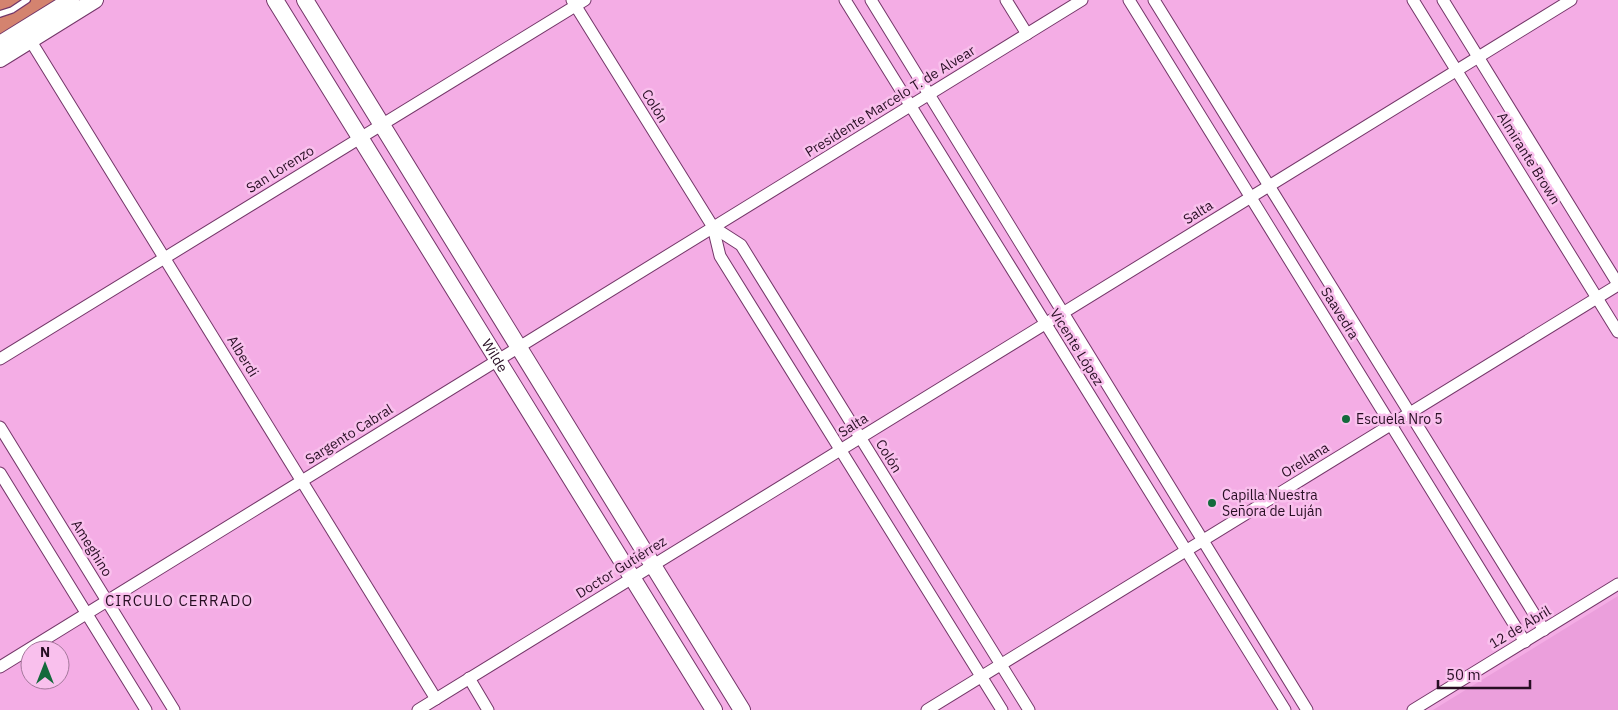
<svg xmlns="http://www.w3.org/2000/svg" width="1618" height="710" viewBox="0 0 1618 710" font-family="'IBM Plex Sans',sans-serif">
<rect width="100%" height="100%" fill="#f4ade5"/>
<polygon fill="#eb9fdc" points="1618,596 1618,710 1433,710"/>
<polygon fill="#d4836f" points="0,0 59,0 0,37"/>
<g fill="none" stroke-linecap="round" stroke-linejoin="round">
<defs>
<polyline id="lane" points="0,14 12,10 27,0"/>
<g id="street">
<polyline points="572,0 713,227 720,256 1002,710"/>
<polyline points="845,0 1285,710"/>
<polyline points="871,0 1307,710"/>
<polyline points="1006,0 1027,34"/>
<polyline points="1129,0 1525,642"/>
<polyline points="1154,0 1544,630"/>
<polyline points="1413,0 1618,332"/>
<polyline points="1443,0 1618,284"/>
<polyline points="27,35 436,699"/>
<polyline points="713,227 741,245 1029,710"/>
<polyline points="0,359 585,0"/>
<polyline points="0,427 174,710"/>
<polyline points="0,473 146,710"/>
<polyline points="0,667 1082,0"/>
<polyline points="469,678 488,710"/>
<polyline points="418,710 1571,0"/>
<polyline points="927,710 1618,285"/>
<polyline points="1413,710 1618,584"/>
</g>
<g id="secondary">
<path id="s1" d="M 275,0 L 714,710"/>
<polyline points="305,0 742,710"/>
<polyline points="0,44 71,0"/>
<polyline points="0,59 95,0"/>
</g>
</defs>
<use href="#lane" stroke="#743769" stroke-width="8"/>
<use href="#street" stroke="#743769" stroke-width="13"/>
<use href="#secondary" stroke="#743769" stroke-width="18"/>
<use href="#lane" stroke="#fff" stroke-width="5.5"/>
<use href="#street" stroke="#fff" stroke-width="11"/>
<use href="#secondary" stroke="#fff" stroke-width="16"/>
</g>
<g fill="#13693b" stroke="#f9c0ed" stroke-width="2">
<circle cx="1346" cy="419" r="5"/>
<circle cx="1212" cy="503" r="5"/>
</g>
<g text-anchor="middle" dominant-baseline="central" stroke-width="5" stroke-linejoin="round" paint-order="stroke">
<g font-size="14" fill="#270e23" stroke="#f9c0ed">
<text transform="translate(890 101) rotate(-32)">Presidente Marcelo T. de Alvear</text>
<text transform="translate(655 106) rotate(58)">Colón</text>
<text transform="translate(1529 158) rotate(58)">Almirante Brown</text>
<text transform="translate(280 169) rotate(-32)">San Lorenzo</text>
<text transform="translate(1198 212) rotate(-32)">Salta</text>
<text transform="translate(1340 313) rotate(58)">Saavedra</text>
<text transform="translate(1077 347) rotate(58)">Vicente López</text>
<text stroke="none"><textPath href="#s1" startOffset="418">Wilde</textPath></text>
<text transform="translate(243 356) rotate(58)">Alberdi</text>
<text transform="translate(853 425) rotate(-32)">Salta</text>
<text transform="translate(349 434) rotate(-32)">Sargento Cabral</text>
<text transform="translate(889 456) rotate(58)">Colón</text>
<text transform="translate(1305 460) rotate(-32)">Orellana</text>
<text transform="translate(92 548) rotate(58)">Ameghino</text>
<text transform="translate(621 567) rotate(-32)">Doctor Gutiérrez</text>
<text transform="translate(1520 627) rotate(-31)">12 de Abril</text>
</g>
<g font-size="14" fill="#270e23" stroke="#f9c0ed" text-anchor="start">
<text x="1356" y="419">Escuela Nro 5</text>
<text x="1222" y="495">Capilla Nuestra<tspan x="1222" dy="16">Señora de Luján</tspan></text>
</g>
<g font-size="15" letter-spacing="1" fill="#270e23" stroke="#f9c0ed">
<text x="179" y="600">CIRCULO CERRADO</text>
</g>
</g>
<g transform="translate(45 665)"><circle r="24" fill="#f9c0ed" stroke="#a5799c"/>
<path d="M0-4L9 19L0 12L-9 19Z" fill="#13693b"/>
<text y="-8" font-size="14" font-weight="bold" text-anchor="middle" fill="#270e23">N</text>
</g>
<path d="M1438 680v8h92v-8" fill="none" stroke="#270e23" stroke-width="2.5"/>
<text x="1446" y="680" font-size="15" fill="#270e23" stroke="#f9c0ed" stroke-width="4" paint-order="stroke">50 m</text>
</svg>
